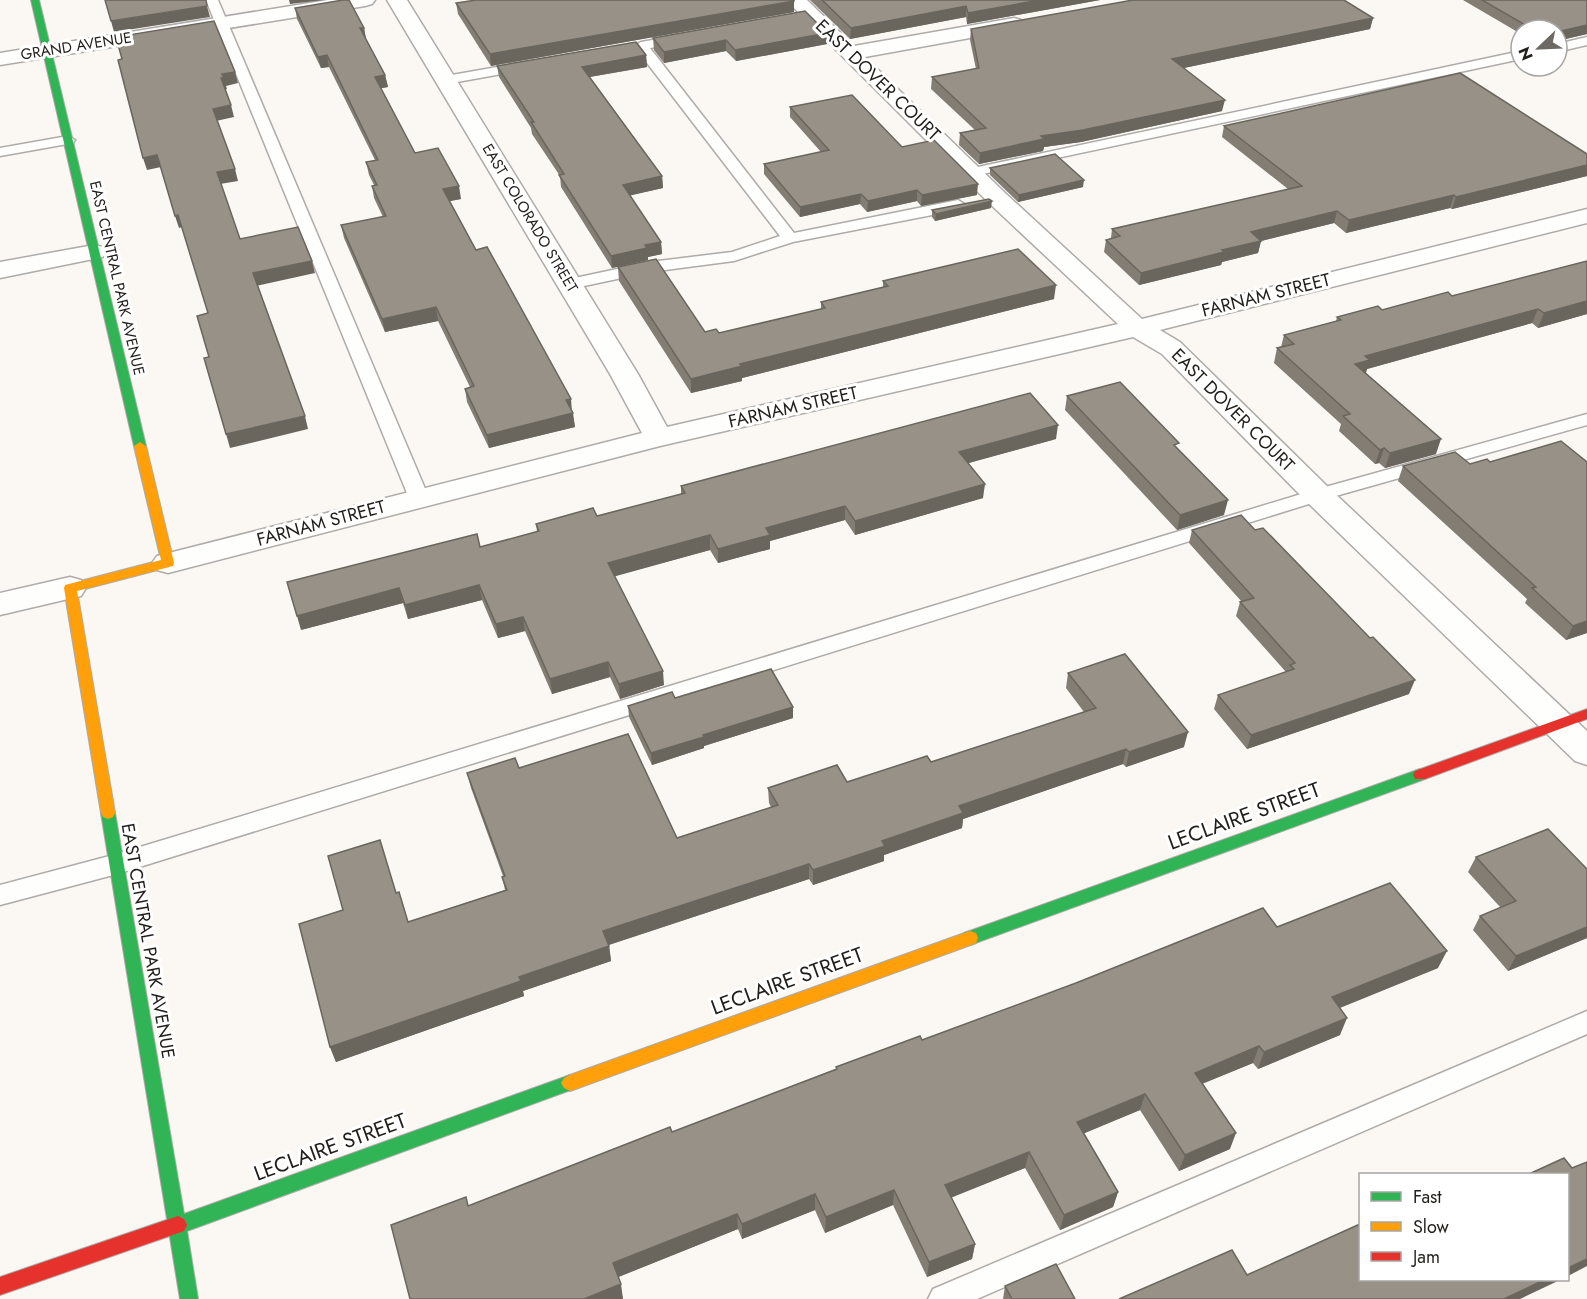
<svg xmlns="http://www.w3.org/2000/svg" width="1587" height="1299" viewBox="0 0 1587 1299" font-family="Jost,sans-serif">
<rect width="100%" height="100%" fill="#fbf8f4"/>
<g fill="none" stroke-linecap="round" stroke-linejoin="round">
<defs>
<g id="lane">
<polygon points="206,0 218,0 429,498 426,502 412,502 409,498"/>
<polygon points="681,35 688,39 686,42 650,48 794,233 958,200 966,205 958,210 793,242 734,261 650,272 570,289 564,287 562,284 564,281 570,279 650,262 732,252 780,236 634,46 641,42"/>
<polygon points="1587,37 1587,45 1557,52 1557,44"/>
<polygon points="1521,51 1521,59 973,176 966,172 973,168"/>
<polygon points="525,62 530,63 532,66 530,69 446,84 439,80 446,76"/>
<polygon points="68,136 75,140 73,143 0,156 0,148"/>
<polygon points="1587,414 1587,425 1325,499 117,874 0,905 0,885 117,854 1311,491"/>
<polygon points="1587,1011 1587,1034 977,1299 928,1299 933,1289"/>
</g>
<g id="street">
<polygon points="328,0 375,0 372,4 365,6 0,65 0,53"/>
<polygon points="387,0 407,0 638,374 667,427 1118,324 989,203 786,0 807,0 854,46 1014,18 1021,20 1024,24 1021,28 1014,30 865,57 1005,193 1142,319 1587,209 1587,223 1160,330 1180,342 1329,488 1587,731 1587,765 1575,761 1307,502 1162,354 1133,337 660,446 168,573 157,570 152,563 157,556 642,433 610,374"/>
<polygon points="94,245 103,247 106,252 103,257 0,278 0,262"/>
<polygon points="70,577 81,580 86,588 81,596 0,615 0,593"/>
</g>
<g id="fast">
<polygon points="31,0 39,0 146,446 140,450 134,446"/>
<polygon points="1420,769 1425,771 1427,775 1425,779 970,945 964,943 962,938 964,933"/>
<polygon points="108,807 113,809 115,813 184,1214 570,1075 576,1078 579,1083 576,1088 187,1231 198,1299 180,1299 101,813 103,809"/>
</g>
<g id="slow">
<polygon points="140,442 146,446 174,563 173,566 77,591 115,813 113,817 108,819 103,817 101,813 64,588 65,585 161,560 134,446"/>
<polygon points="970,931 976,933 978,938 976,943 570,1091 564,1088 561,1083 564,1078 570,1075"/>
</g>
<g id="jam">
<polygon points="1587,709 1587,719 1425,779 1415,779 1413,775 1415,771"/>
<polygon points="178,1216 184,1219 187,1225 184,1231 0,1295 0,1277"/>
</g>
</defs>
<use href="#lane" stroke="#aeaba8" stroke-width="3"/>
<use href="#street" stroke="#aeaba8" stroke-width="3"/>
<use href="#fast" stroke="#aeaba8" stroke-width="2"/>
<use href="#slow" stroke="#aeaba8" stroke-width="2"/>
<use href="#jam" stroke="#aeaba8" stroke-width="2"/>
<use href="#lane" fill="#fefefd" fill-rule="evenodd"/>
<use href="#street" fill="#fefefd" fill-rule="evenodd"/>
<use href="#fast" fill="#30b455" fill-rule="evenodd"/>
<use href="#slow" fill="#ff9f0a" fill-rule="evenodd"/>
<use href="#jam" fill="#e5322d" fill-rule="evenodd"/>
</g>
<g fill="#837d74">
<polygon points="810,0 1100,0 967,24 966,17 850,39"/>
<polygon points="1463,0 1587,0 1587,34 1557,41 1557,30 1521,30 1521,34"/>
<polygon points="456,3 794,12 491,66 458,14"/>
<polygon points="295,8 364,28 366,39 385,75 388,87 381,88 415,153 461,199 450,201 476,250 572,412 575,427 489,448 467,402 465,389 470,387 438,321 385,332 344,238 341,225 383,217 374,198 372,186 374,185 369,175 366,162 375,160 329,67 321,68 297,19"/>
<polygon points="1373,18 1370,29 1183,68 1222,111 1081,142 1044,147 1043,151 979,164 959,145 960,133 975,130 931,89 932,77 976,69 970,40 971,29"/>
<polygon points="653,38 827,44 736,61 726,51 664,63 654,50"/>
<polygon points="646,55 647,67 590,77 662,176 663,188 630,195 661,242 662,254 648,257 648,260 612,268 561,187 560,176 532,134 531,128 499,77 497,66"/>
<polygon points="790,107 902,147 977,195 921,206 917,201 867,212 860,204 800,217 764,174 764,164 821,152 790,117"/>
<polygon points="1224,126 1587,154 1587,176 1452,209 1450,208 1346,233 1334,223 1261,241 1258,253 1222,262 1221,265 1139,285 1104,252 1106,240 1111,238 1112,229 1288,189 1222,137"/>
<polygon points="990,168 1083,187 1018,202 990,175"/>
<polygon points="991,208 935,221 932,217 932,210"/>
<polygon points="1587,261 1587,314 1538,328 1532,323 1367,369 1366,373 1436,454 1385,468 1379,463 1375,464 1339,431 1341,424 1274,363 1277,348 1281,347 1284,335 1336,321 1337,317 1382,310 1452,296"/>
<polygon points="618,267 705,332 719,333 821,309 821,302 883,288 883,281 1054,299 742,378 742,381 691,393 619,281"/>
<polygon points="1067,396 1224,515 1177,530 1065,410"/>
<polygon points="1056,439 968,463 983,498 855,535 845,520 770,541 770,549 718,563 710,550 614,576 664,685 620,699 610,677 552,694 525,631 498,638 482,600 408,619 403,603 301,630 537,532 536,524 597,516 681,494 681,486"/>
<polygon points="1490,462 1587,633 1566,640 1525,603 1527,599 1398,481 1403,466 1470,464"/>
<polygon points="1192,530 1409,694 1247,749 1214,709 1218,695 1286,672 1236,616 1240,602 1242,602 1189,543"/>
<polygon points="1068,673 1184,747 1126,767 1123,764 963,819 962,828 884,855 884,861 813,885 809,879 609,945 611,961 523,991 524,996 336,1062 330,1047 396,893 408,922 505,890 502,877 503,876 471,788 467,773 519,768 677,838 771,807 769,803 768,788 847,782 931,762 1084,712 1066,688"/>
<polygon points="675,698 793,718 704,746 704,748 652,765 629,717 628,706"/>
<polygon points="1476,857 1587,869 1587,938 1508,971 1473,930 1480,916 1501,908 1468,872"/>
<polygon points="1277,927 1438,968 1340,1008 1340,1035 1258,1069 1253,1063 1202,1084 1230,1149 1179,1171 1140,1110 1084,1133 1118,1192 1113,1207 1060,1230 1025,1168 951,1197 975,1244 972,1259 927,1277 893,1205 825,1233 815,1210 742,1239 738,1229 618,1277 623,1299 468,1206 672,1132 836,1069 836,1067 922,1040"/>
<polygon points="1005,1286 1075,1299 1003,1299"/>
</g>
<g fill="#6a665e">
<polygon points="289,0 324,0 290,4"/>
<polygon points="1040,0 1100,0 967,24 968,13"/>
<polygon points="794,1 794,12 491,66 490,54"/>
<polygon points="207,6 210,17 114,32 111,21"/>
<polygon points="966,6 966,17 850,39 851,28"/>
<polygon points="1373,18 1370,29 1170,71 1172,59"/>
<polygon points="1587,25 1587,34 1557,41 1557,32"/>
<polygon points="360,28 364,28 366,39"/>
<polygon points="827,33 827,44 736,61 735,50"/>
<polygon points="726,40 726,51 664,63 664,52"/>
<polygon points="327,55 329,67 321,68 318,57"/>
<polygon points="646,55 647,67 583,78 582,67"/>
<polygon points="235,72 238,83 226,86 227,89 224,90 221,78 222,74"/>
<polygon points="385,75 388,87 377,89 375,77"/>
<polygon points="1225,100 1222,111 1081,142 1044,147 1043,151 979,164 980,153 1041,136"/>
<polygon points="231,105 234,117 216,121 213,109"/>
<polygon points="157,155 161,167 147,170 143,158"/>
<polygon points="1587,165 1587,176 1452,209 1456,197"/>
<polygon points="235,169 238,181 220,184 217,172"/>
<polygon points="662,176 663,188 624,197 623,185"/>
<polygon points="1084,180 1083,187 1018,202 1019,195"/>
<polygon points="978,184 977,195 921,206 922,195"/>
<polygon points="459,186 461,199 445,202 443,189"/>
<polygon points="917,190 917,201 867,212 868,201"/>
<polygon points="861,194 860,204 800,217 800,207"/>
<polygon points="1454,195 1450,208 1346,233 1349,220"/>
<polygon points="992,201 991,208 935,221 936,214"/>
<polygon points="1337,211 1334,223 1261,241 1258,253 1222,262 1221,265 1139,285 1141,273 1222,250 1251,232"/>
<polygon points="178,215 182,227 179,228 175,216"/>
<polygon points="661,242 662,254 648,257 648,260 612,268 611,256 645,245"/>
<polygon points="312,261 315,273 256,286 253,273"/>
<polygon points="1056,285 1054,299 742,378 742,381 691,393 691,379 740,364"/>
<polygon points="1587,301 1587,314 1538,328 1544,313"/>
<polygon points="436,307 438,321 385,332 382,319"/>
<polygon points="1538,309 1532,323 1367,369 1365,374 1355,364 1365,356"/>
<polygon points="571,399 572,412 566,400"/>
<polygon points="573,413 575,427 489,448 487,435"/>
<polygon points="305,416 308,429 230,448 226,434"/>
<polygon points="1058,425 1056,439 958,466 959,452"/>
<polygon points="1441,439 1436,454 1385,468 1390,453"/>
<polygon points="1384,448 1379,463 1375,464 1380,450"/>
<polygon points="985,484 983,498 855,535 855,521"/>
<polygon points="1228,500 1224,515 1177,530 1180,515"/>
<polygon points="845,506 845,520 770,541 770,549 718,563 718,549 766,528"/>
<polygon points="710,535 710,550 609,578 608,563"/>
<polygon points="479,585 482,600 408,619 405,605"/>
<polygon points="399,588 403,603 301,630 297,616"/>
<polygon points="523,617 525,631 498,638 496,624"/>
<polygon points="1587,621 1587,633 1566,640 1573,626"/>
<polygon points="608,662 610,677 552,694 550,679"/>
<polygon points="663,671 664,685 620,699 619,684"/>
<polygon points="1415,680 1409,694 1247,749 1251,735"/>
<polygon points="793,707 793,718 704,746 704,748 652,765 651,753 703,735"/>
<polygon points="1188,732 1184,747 1126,767 1129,752"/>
<polygon points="1126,749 1123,764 963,819 962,828 884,855 884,861 813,885 813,870 959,806"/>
<polygon points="809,864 809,879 605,946 603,931"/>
<polygon points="1587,927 1587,938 1508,971 1516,956"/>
<polygon points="609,946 611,961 523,991 524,996 336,1062 330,1047 519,977"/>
<polygon points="1447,951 1438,968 1324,1014 1332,997"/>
<polygon points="1347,1018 1340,1035 1258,1069 1264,1052"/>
<polygon points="1259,1046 1253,1063 1189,1089 1195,1073"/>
<polygon points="1145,1094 1140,1110 1073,1138 1077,1122"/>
<polygon points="1236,1133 1230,1149 1179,1171 1185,1155"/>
<polygon points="1029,1152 1025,1168 943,1201 945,1185"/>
<polygon points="894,1190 893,1205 825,1233 826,1217"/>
<polygon points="1118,1192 1113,1207 1060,1230 1064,1215"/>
<polygon points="815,1194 815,1210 742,1239 742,1224"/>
<polygon points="737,1214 738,1229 616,1278 613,1263"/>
<polygon points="975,1244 972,1259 927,1277 929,1262"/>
<polygon points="1587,1259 1587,1266 1568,1276 1568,1268"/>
<polygon points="1544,1280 1560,1280 1520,1299 1504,1299"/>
<polygon points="621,1284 623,1299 584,1299"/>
</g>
<g fill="#989187" stroke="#6a665e" stroke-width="1.5">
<polygon points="105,0 206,0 207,6 111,21"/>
<polygon points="343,0 349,0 364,28 360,28 385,75 375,77 415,153 438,148 459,186 443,189 476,250 487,247 505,279 571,399 566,400 573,413 487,435 465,389 474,386 436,307 382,319 341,225 386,216 372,186 377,185 366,162 378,160 327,55 318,57 295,8"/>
<polygon points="476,0 794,0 794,1 490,54 456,3"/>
<polygon points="822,0 1040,0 968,13 966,6 851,28"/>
<polygon points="1133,0 1344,0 1373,18 1172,59 1225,100 1083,130 1041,136 1044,139 980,153 960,133 986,128 932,77 979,68 971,29"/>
<polygon points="1482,0 1587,0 1587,25 1557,32 1557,30 1534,30"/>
<polygon points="805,11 827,33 735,50 726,40 664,52 653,38"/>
<polygon points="214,21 235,72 222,74 224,78 221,78 231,105 213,109 235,169 217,172 240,239 298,227 312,261 253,273 305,416 226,434 204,358 209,357 197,316 208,313 178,215 175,216 157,155 143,158 118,60 122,59 116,37"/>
<polygon points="636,42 646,55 582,67 662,176 623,185 661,242 645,245 647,248 611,256 559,175 564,174 531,122 534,122 497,66"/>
<polygon points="1460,73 1587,154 1587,165 1456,197 1454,195 1349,220 1337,211 1251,232 1261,241 1222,250 1224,252 1141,273 1106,240 1120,236 1112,229 1302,186 1224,126"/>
<polygon points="852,95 902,147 934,140 978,184 922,195 917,190 868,201 861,194 800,207 764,164 829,150 790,107"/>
<polygon points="1055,154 1084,180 1019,195 990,168"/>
<polygon points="989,199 992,201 936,214 932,210"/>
<polygon points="1018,249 1056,285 740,364 742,366 691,379 618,267 656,259 705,332 716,329 719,333 825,308 821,302 888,286 883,281"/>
<polygon points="1587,261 1587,301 1544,313 1538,309 1365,356 1370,360 1355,364 1441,439 1390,453 1384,448 1380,450 1343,416 1350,414 1277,348 1294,344 1284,335 1341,320 1337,317 1378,306 1382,310 1448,292 1452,296"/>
<polygon points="1120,382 1179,443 1174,445 1228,500 1180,515 1067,396"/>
<polygon points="1030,393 1058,425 959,452 985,484 855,521 845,506 766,528 770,535 718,549 710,535 608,563 663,671 619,684 608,662 550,679 523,617 496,624 479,585 405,605 399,588 297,616 287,582 477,534 480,547 539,531 536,524 593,508 597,516 685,493 681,486"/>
<polygon points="1561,441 1587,462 1587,621 1573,626 1532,588 1536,587 1403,466 1455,452 1470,464 1487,459 1490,462"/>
<polygon points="1241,515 1255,530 1263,528 1370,638 1373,637 1415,680 1251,735 1218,695 1294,669 1290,665 1295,663 1240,602 1254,598 1192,530"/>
<polygon points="1125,654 1188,732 1129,752 1126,749 959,806 963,813 882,841 885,846 813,870 809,864 603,931 609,946 519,977 521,981 330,1047 299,924 343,910 328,856 380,840 396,893 399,892 408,922 507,890 502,877 505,876 467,773 515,758 519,768 628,734 677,838 778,805 768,788 837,765 847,782 927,756 931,762 1096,708 1068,673"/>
<polygon points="771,669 793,707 703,735 704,737 651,753 628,706 672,692 675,698"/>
<polygon points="1548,829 1587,869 1587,927 1516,956 1480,916 1516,901 1476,857"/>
<polygon points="1390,883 1447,951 1332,997 1347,1018 1264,1052 1259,1046 1195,1073 1236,1133 1185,1155 1145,1094 1077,1122 1118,1192 1064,1215 1029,1152 945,1185 975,1244 929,1262 894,1190 826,1217 815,1194 742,1224 737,1214 613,1263 621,1284 584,1299 410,1299 391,1225 466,1197 468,1206 670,1127 672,1132 837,1069 836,1067 920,1036 922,1040 1076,983 1263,908 1277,927"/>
<polygon points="1564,1158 1572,1168 1587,1162 1587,1259 1568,1268 1568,1174 1529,1174"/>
<polygon points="1360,1224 1360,1280 1544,1280 1504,1299 1119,1299 1232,1250 1247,1275"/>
<polygon points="1056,1264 1075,1299 1012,1299 1005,1286"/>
</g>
<g text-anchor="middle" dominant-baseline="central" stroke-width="6" stroke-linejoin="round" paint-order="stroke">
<g font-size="15" fill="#211e1a" stroke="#fff">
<text transform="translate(76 46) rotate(-9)">GRAND AVENUE</text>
<text transform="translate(530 218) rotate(59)">EAST COLORADO STREET</text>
<text transform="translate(117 278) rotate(77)">EAST CENTRAL PARK AVENUE</text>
</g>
<g font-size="18" fill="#211e1a" stroke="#fff">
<text transform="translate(878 80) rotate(44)">EAST DOVER COURT</text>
<text transform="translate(1266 295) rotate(-14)">FARNAM STREET</text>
<text transform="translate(793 407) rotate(-13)">FARNAM STREET</text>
<text transform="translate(1233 410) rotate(45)">EAST DOVER COURT</text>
<text transform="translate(321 523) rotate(-15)">FARNAM STREET</text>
<text transform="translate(148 941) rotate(80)">EAST CENTRAL PARK AVENUE</text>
</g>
<g font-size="21" fill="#211e1a" stroke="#fff">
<text transform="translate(1244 816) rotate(-20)">LECLAIRE STREET</text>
<text transform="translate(787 981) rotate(-20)">LECLAIRE STREET</text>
<text transform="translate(330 1147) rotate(-20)">LECLAIRE STREET</text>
</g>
</g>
<rect x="1359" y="1173" width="210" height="108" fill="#ffffff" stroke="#a6a5a3" stroke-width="1.5"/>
<rect x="1371" y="1192" width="30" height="9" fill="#30b455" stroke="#a6a5a3" stroke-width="1.5"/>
<text x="1413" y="1203" font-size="18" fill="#211e1a">Fast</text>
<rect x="1371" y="1222" width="30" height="9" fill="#ff9f0a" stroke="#a6a5a3" stroke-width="1.5"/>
<text x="1413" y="1233" font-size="18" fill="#211e1a">Slow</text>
<rect x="1371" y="1252" width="30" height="9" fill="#e5322d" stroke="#a6a5a3" stroke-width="1.5"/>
<text x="1413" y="1263" font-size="18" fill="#211e1a">Jam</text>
<g transform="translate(1539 48) rotate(247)"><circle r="28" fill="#ffffff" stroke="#a6a5a3" stroke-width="1.5"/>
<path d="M0-4.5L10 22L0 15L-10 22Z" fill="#6d6a66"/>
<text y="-9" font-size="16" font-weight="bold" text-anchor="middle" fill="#211e1a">N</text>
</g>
</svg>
